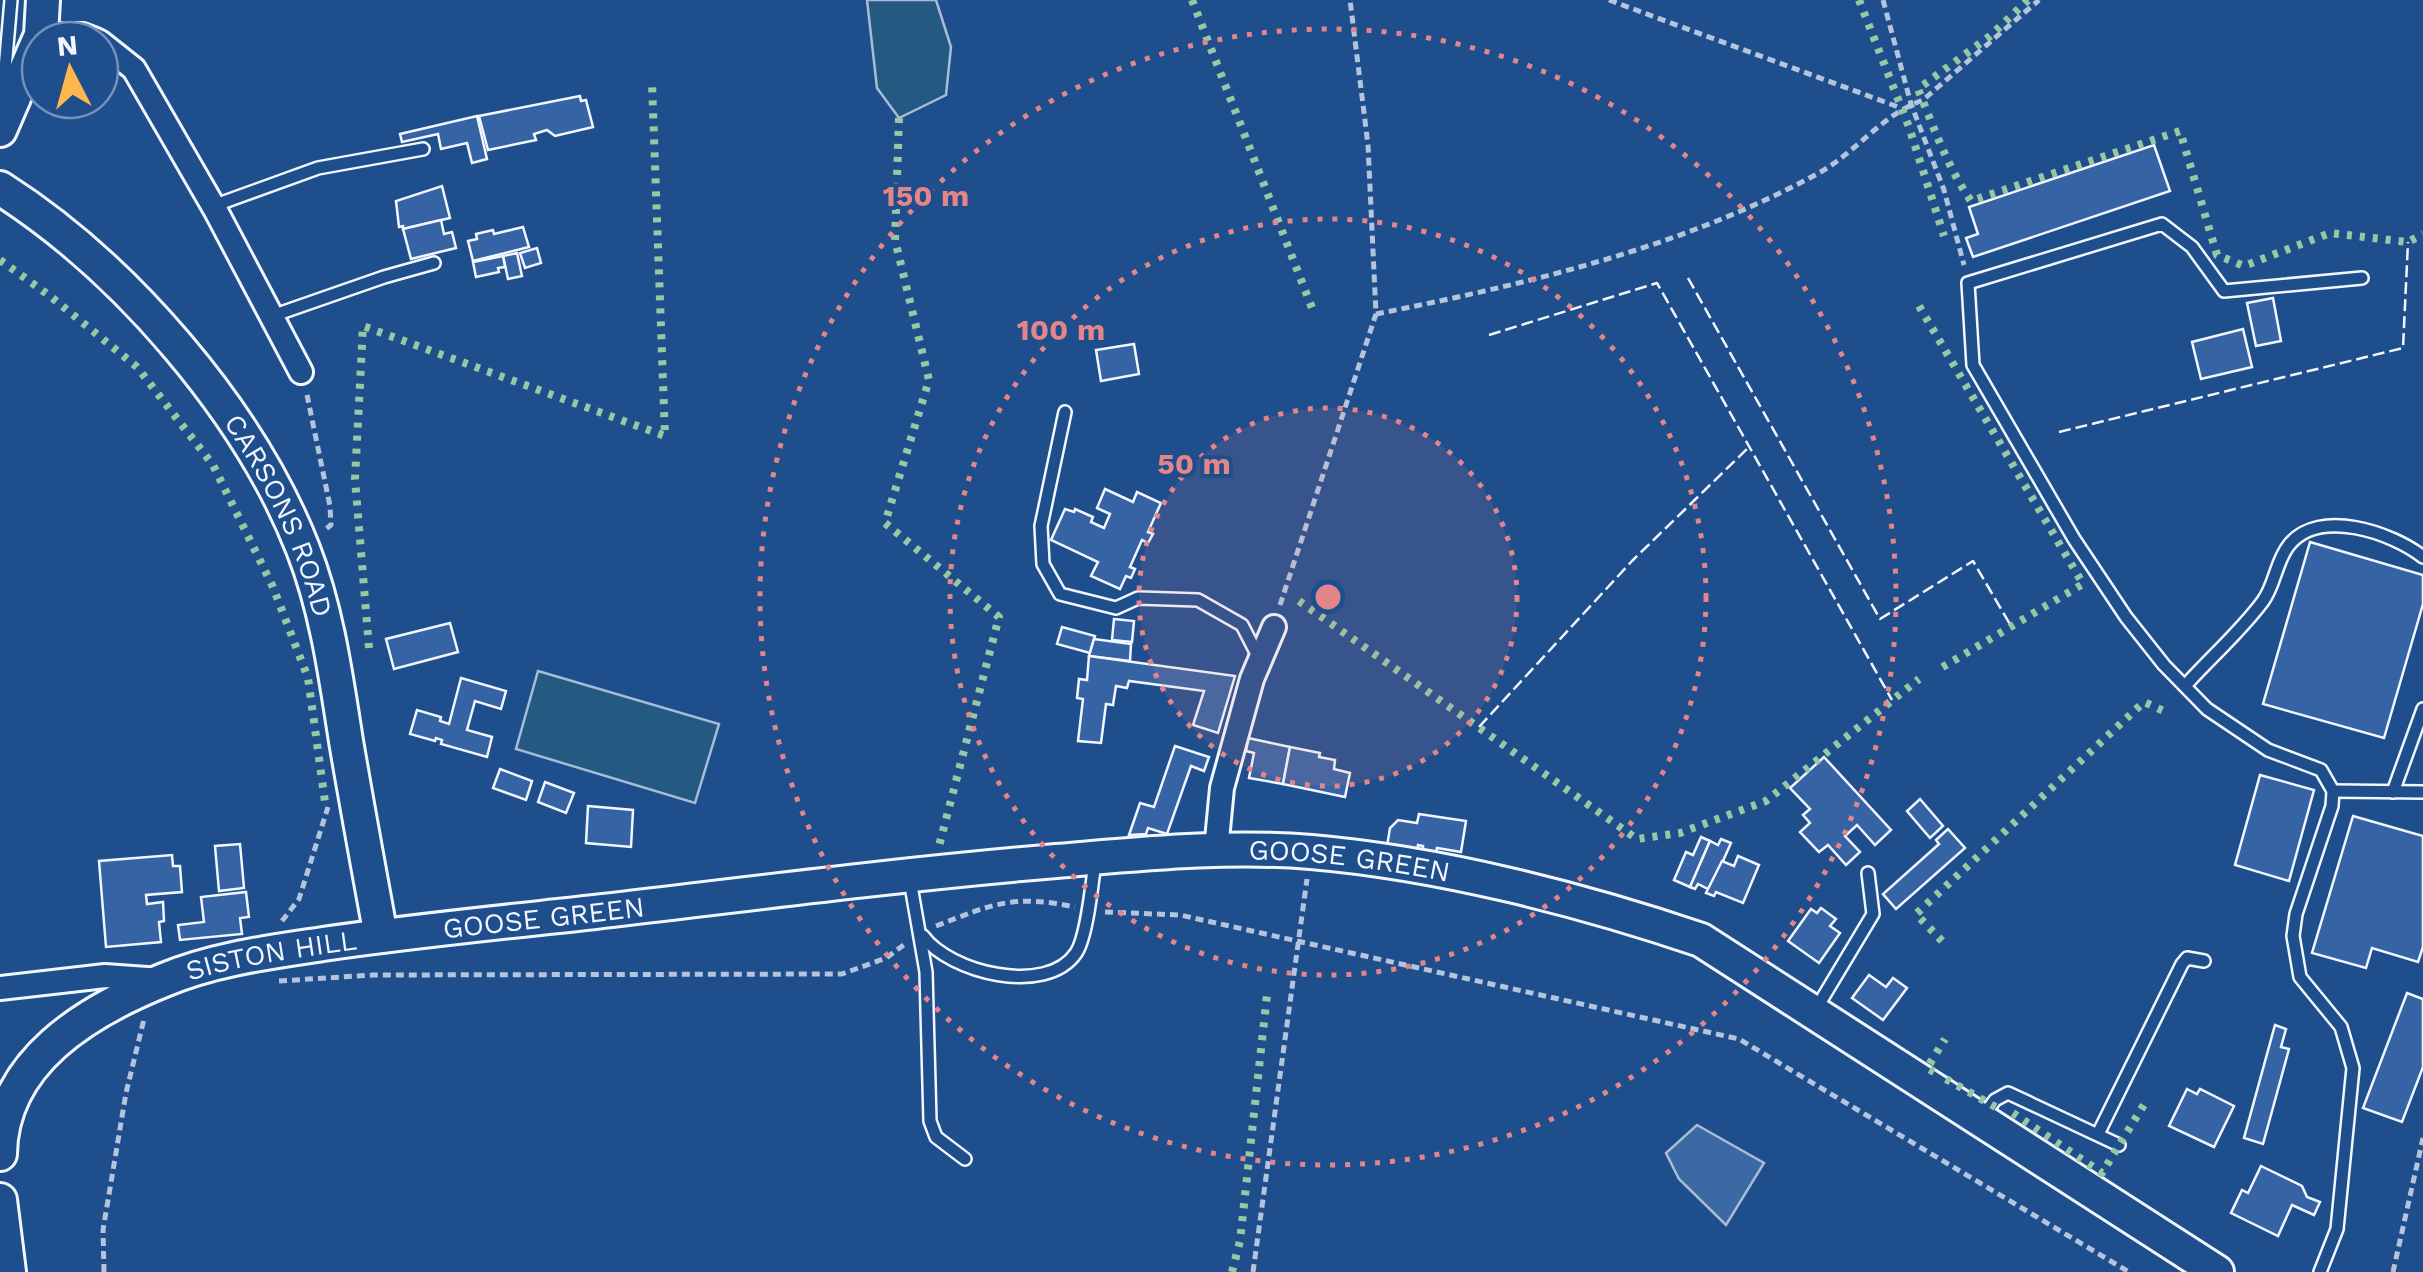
<svg xmlns="http://www.w3.org/2000/svg" width="2423" height="1272" viewBox="0 0 2423 1272" font-family="'Work Sans',sans-serif">
<rect width="100%" height="100%" fill="#1f4e8c"/>
<g fill="#245a82" stroke="#a8bbd7" stroke-width="2.5">
<polygon points="867,0 936,0 951,47 946,95 899,118 877,88"/>
<polygon points="538,671 719,724 695,803 516,749"/>
</g>
<polygon fill="#3b69a3" stroke="#a8bbd7" stroke-width="2.5" points="1697,1125 1764,1163 1726,1225 1679,1179 1666,1153"/>
<g fill="#3563a3" stroke="#f2f6ff" stroke-width="2.5">
<polygon points="580,96 581,101 586,100 593,127 555,136 547,130 534,134 536,140 488,150 479,116"/>
<polygon points="477,116 487,159 472,163 467,143 441,149 438,134 402,142 400,134"/>
<polygon points="2154,145 2170,191 1973,257 1966,238 1978,234 1969,207"/>
<polygon points="442,186 450,218 403,229 403,226 399,227 396,201"/>
<polygon points="441,220 444,234 452,232 456,248 411,259 403,229"/>
<polygon points="523,227 529,247 473,261 468,241 477,239 476,234 493,230 494,234"/>
<polygon points="537,248 541,263 525,268 520,253"/>
<polygon points="517,253 522,276 508,279 503,256"/>
<polygon points="503,256 505,267 498,268 499,272 476,277 473,262"/>
<polygon points="2273,298 2281,341 2256,346 2247,303"/>
<polygon points="2243,329 2252,367 2201,379 2192,342"/>
<polygon points="1134,344 1139,374 1101,381 1096,350"/>
<polygon points="1105,489 1133,502 1137,492 1161,503 1148,532 1153,534 1148,543 1142,540 1130,567 1135,569 1131,578 1126,576 1120,589 1091,576 1098,562 1051,540 1065,509 1074,512 1075,509 1093,517 1091,522 1104,528 1110,514 1097,508"/>
<polygon points="2310,542 2423,575 2423,604 2384,738 2263,704"/>
<polygon points="1114,619 1134,621 1132,642 1112,640"/>
<polygon points="450,623 458,652 394,669 386,639"/>
<polygon points="1062,627 1095,636 1090,653 1057,644"/>
<polygon points="1094,639 1131,644 1130,661 1089,656"/>
<polygon points="1089,656 1235,676 1218,733 1193,725 1204,691 1129,681 1127,688 1116,686 1113,705 1106,704 1101,743 1078,741 1083,699 1077,698 1079,679 1087,680"/>
<polygon points="461,678 506,691 501,709 475,701 467,730 492,737 487,757 441,744 442,740 436,738 435,741 410,734 417,710 441,717 440,721 449,724"/>
<polygon points="1248,738 1290,747 1283,784 1249,778 1254,753 1246,751"/>
<polygon points="1175,746 1209,757 1204,771 1191,766 1167,834 1148,828 1146,834 1129,835 1140,803 1154,807"/>
<polygon points="1290,747 1320,753 1319,757 1335,760 1334,769 1350,773 1345,797 1283,784"/>
<polygon points="1824,757 1891,830 1875,845 1857,825 1845,836 1860,852 1846,865 1828,845 1819,852 1800,832 1810,823 1803,815 1810,809 1790,788"/>
<polygon points="500,769 532,781 526,800 493,788"/>
<polygon points="2260,775 2314,790 2289,881 2235,865"/>
<polygon points="545,782 574,793 566,813 538,802"/>
<polygon points="1920,799 1943,826 1930,838 1907,811"/>
<polygon points="588,806 633,810 631,847 586,843"/>
<polygon points="1419,814 1466,821 1461,852 1437,848 1436,853 1423,850 1423,846 1418,845 1417,851 1387,846 1390,828 1398,820 1417,823"/>
<polygon points="2353,816 2423,836 2423,947 2418,962 2372,948 2366,968 2312,953"/>
<polygon points="1948,829 1965,848 1896,909 1883,894 1939,844 1936,840"/>
<polygon points="1701,837 1710,841 1690,887 1674,880 1686,852 1693,855"/>
<polygon points="1721,839 1731,843 1710,890 1698,884 1695,889 1690,887 1710,841 1718,845"/>
<polygon points="240,844 244,888 219,891 215,846"/>
<polygon points="172,855 173,866 180,866 182,892 146,895 147,904 163,902 164,921 159,922 161,942 106,947 99,861"/>
<polygon points="1738,856 1759,865 1743,903 1716,892 1714,896 1706,893 1722,861 1734,866"/>
<polygon points="246,892 249,917 240,918 242,934 180,940 178,925 204,922 201,897"/>
<polygon points="1821,908 1836,919 1830,926 1840,933 1819,963 1788,941 1811,909 1817,913"/>
<polygon points="1869,975 1886,987 1893,978 1907,988 1883,1020 1852,998"/>
<polygon points="2407,993 2423,999 2423,1067 2402,1122 2363,1108"/>
<polygon points="2275,1025 2286,1029 2281,1047 2289,1049 2263,1144 2244,1138"/>
<polygon points="2187,1089 2197,1094 2200,1089 2234,1106 2214,1147 2169,1126"/>
<polygon points="2261,1166 2302,1186 2307,1197 2320,1202 2314,1215 2292,1205 2278,1236 2231,1213 2242,1190 2248,1193"/>
</g>
<g fill="none" stroke-linecap="round" stroke-linejoin="round">
<defs>
<g id="lane">
<polyline points="3,92 11,0"/>
<polyline points="213,206 318,168 423,149"/>
<polyline points="272,316 384,277 434,263"/>
<polyline points="1065,412 1041,526 1043,564 1060,594 1116,608 1138,598 1198,600 1242,625 1260,660"/>
<path d="M 2185,686 C 2210,658 2241,631 2263,601 C 2275,585 2276,561 2289,545 C 2319,507 2393,533 2423,557"/>
<polyline points="2333,791 2423,792"/>
<polyline points="2393,792 2423,709"/>
<polyline points="910,880 926,972 930,1121 936,1137 965,1159"/>
<path d="M 923,936 C 949,972 1046,997 1076,953 C 1087,937 1092,883 1095,862"/>
<polyline points="1816,1009 1873,914 1868,873"/>
<polyline points="1983,1116 1995,1100 2008,1093 2119,1145"/>
<polyline points="2098,1134 2182,964 2187,958 2204,961"/>
<polyline points="2320,1272 2337,1229 2353,1068 2341,1027 2300,977 2293,936 2296,914 2332,806 2333,791 2321,770 2268,750 2207,709 2164,665 2126,617 2074,539 1973,365 1968,283 2162,224 2192,247 2224,291 2362,278"/>
</g>
<g id="street">
<polyline points="41,35 83,35 96,40"/>
<polyline points="100,42 134,69 216,211 301,372"/>
<polyline points="1216,850 1222,788 1252,679 1274,627"/>
<polyline points="0,988 105,976 161,980"/>
</g>
<g id="secondary">
<polyline points="0,130 41,35 43,0"/>
<path id="s1" d="M 0,188 C 124,267 249,411 303,549 C 327,610 336,677 346,741 C 357,806 369,871 381,936"/>
<path id="s2" d="M 0,1154 C 1,1062 87,1011 164,980 C 214,959 270,952 323,944 C 413,931 504,922 595,912 C 748,894 902,874 1056,861 C 1141,854 1226,845 1311,852 C 1439,863 1580,899 1701,940 L 2217,1272"/>
<polyline points="0,1200 9,1272"/>
</g>
</defs>
<use href="#lane" stroke="#f2f6ff" stroke-width="16"/>
<use href="#street" stroke="#f2f6ff" stroke-width="28"/>
<use href="#secondary" stroke="#f2f6ff" stroke-width="38"/>
<g stroke="#b3c4dc" stroke-width="5" stroke-dasharray="8 5" stroke-linecap="butt">
<polyline points="1609,0 1901,108"/>
<polyline points="1883,0 1911,104 1944,190 1964,265"/>
<path d="M 1376,314 C 1527,284 1681,248 1817,174 C 1856,153 1881,115 1923,100 L 2039,0"/>
<polyline points="307,395 330,506 331,525 326,529"/>
<polyline points="1280,605 1376,314 1368,145 1350,0"/>
<polyline points="1105,912 1180,915 1739,1039 2129,1272"/>
<polyline points="282,921 299,899 328,807"/>
<path d="M 936,926 C 993,904 1013,894 1075,907"/>
<polyline points="279,981 373,975 842,974 886,958 905,944"/>
<polyline points="104,1272 103,1230 126,1093 144,1019"/>
<polyline points="1253,1272 1307,879"/>
<polyline points="2393,1272 2423,1138"/>
</g>
<use href="#lane" stroke="#1f4e8c" stroke-width="11"/>
<use href="#street" stroke="#1f4e8c" stroke-width="22"/>
<use href="#secondary" stroke="#1f4e8c" stroke-width="32"/>
<g stroke="#97c8a6" stroke-width="8" stroke-dasharray="5 8" stroke-linecap="butt">
<polyline points="1192,0 1314,313"/>
<polyline points="1859,0 1909,127 1944,236"/>
<path d="M 2028,0 L 1990,36 L 1918,89 C 1934,128 1947,166 1971,201 L 2180,131 L 2217,255 L 2244,266 L 2330,233 L 2408,242 L 2423,234"/>
<polyline points="899,118 895,240 929,380 885,523 999,617 939,846"/>
<polyline points="0,260 50,296 137,367 213,465 273,587 308,678 325,802"/>
<polyline points="1919,306 2083,584 1941,668"/>
<polyline points="1299,601 1637,839 1680,833 1766,801 1919,679"/>
<polyline points="369,648 355,479 363,326 665,436 652,83"/>
<polyline points="1942,941 1916,914 2144,702 2166,712"/>
<polyline points="1934,1072 1927,1068 1945,1039"/>
<polyline points="1946,1079 1999,1109"/>
<polyline points="2013,1113 2102,1173 2145,1103"/>
<polyline points="1232,1272 1240,1241 1267,995"/>
</g>
<g stroke="#f2f6ff" stroke-width="2.5" stroke-dasharray="12 5" stroke-linecap="butt">
<polyline points="1688,278 1880,619 1973,561 2011,626"/>
<polyline points="1489,335 1657,283 1892,700"/>
<polyline points="2059,432 2403,348 2408,242"/>
<polyline points="1479,727 1632,561 1748,448"/>
</g>
</g>
<circle cx="1328" cy="597" r="189" fill="#e38589" fill-opacity=".12"/>
<g fill="none" stroke="#e38589" stroke-width="5" stroke-dasharray="5 10">
<circle cx="1328" cy="597" r="189"/>
<circle cx="1328" cy="597" r="378"/>
<circle cx="1328" cy="597" r="568"/>
</g>
<g text-anchor="middle" dominant-baseline="central" stroke-width="8" stroke-linejoin="round" paint-order="stroke">
<g font-size="28" fill="#f2f6ff" stroke="#1f4e8c">
<text stroke="none"><textPath href="#s1" startOffset="438">CARSONS ROAD</textPath></text>
<text stroke="none"><textPath href="#s2" startOffset="1450">GOOSE GREEN</textPath></text>
<text stroke="none"><textPath href="#s2" startOffset="640">GOOSE GREEN</textPath></text>
<text stroke="none"><textPath href="#s2" startOffset="365">SISTON HILL</textPath></text>
</g>
</g>
<circle cx="1328" cy="597" r="15" fill="#e38589" stroke="#1f4e8c" stroke-width="5"/>
<g font-size="30" text-anchor="middle" font-weight="bold" fill="#e38589" stroke="#1f4e8c" stroke-width="8" stroke-linejoin="round" paint-order="stroke">
<text x="926" y="206">150 m</text>
<text x="1061" y="340">100 m</text>
<text x="1194" y="474">50 m</text>
</g>
<g transform="translate(70 70) rotate(354)"><circle r="48" fill="#1f4e8c" stroke="#7391ba" stroke-width="2.5"/>
<path d="M0-8L18 38L0 25L-18 38Z" fill="#ffb74d"/>
<text y="-15" font-size="28" font-weight="bold" text-anchor="middle" fill="#f2f6ff">N</text>
</g>
</svg>
